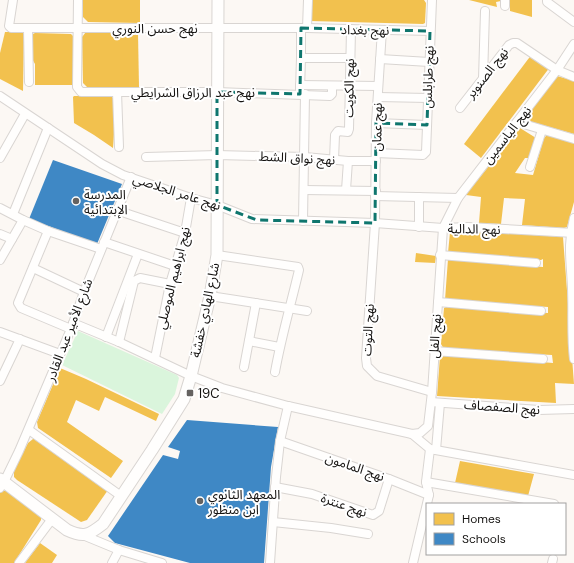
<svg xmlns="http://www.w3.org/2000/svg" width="574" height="563" viewBox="0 0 574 563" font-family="'DM Sans','Noto Sans Arabic',sans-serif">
<rect width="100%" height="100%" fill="#fcf8f4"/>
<polygon fill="#daf5dc" points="78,331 177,375 179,378 175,394 162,414 62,365"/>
<g fill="#f2c14e">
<polygon points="83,0 140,0 140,23 88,22 83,17"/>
<polygon points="311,0 424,0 426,3 425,23 423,24 310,21"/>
<polygon points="469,0 501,0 501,1 496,2 497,7"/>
<polygon points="510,0 532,0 532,17 510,11"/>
<polygon points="5,32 22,32 24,34 23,91 0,79 0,53"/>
<polygon points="86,32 138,33 139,87 87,87 83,83 82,37"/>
<polygon points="35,33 71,34 73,36 74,85 35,85 35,64 31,57 31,35"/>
<polygon points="532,54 550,67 481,158 464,144"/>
<polygon points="557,76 574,81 574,134 525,120 540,97"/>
<polygon points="74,96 111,96 114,99 115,120 113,148 94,135 74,123 73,97"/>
<polygon points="520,128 536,138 530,158 525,158 515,173 533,175 544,138 547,135 574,143 574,202 567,227 564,228 522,225 525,199 504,198 501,224 479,223 481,197 466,195 467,193 506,145 516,130"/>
<polygon points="450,232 500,233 563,237 574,384 555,383 556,403 437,396 440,356 442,354 553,363 552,355 444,349 441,344 444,308 446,307 548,313 548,307 445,300 448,259 543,267 543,259 541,260 448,253"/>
<polygon points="416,253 436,256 435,263 415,262"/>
<polygon points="60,368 86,379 159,414 156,421 105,397 99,411 76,400 67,422 123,461 111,478 38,428 37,422"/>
<polygon points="33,439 35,439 108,490 87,520 81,522 17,480 14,477 14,470 28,443"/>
<polygon points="460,461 534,474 528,496 455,483"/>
<polygon points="1,491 9,491 41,517 41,520 14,563 0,563 0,492"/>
<polygon points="40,543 57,555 52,563 25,563"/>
</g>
<g fill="#3f88c5">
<polygon points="53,160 122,184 97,244 29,219"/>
<polygon points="187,420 278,427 271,467 264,563 190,563 115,543 108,536 163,455 178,459 180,451 168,447"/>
</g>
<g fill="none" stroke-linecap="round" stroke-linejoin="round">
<defs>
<g id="street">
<polyline points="13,0 9,26 11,28 307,28 430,31"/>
<polyline points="78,0 77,87 81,92 217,92 330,96 332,94 332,86"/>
<polyline points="547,0 547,2 574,22"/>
<polyline points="505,6 505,0"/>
<polyline points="307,28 308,0"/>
<polyline points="28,29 29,82"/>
<polyline points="382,30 376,123 375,223 366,358 367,366 377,376 432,392"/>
<polyline points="301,58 350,58"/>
<polyline points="380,59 429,62"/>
<polyline points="483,79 485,11"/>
<polyline points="300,85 378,86"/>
<polyline points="300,90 301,58 301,28"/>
<polyline points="117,92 119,147"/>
<polyline points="0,96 102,164 123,175 191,198 217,205 252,219 375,223 443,228 468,227 574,233"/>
<polyline points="378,97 428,98"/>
<polyline points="460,108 509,45 513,43 517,43 557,70 574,77"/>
<polyline points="517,122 574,139"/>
<polyline points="376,123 427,125"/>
<polyline points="376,153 423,155 426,152 432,0"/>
<polyline points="146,157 217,155 305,157 348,161 376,161"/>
<polyline points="0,158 25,114"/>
<polyline points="334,160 335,135 338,131 348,132 349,129 351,29"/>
<polyline points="530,167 542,130"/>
<polyline points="304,190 376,191"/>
<polyline points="346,190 348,161"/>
<polyline points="375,196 458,198"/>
<polyline points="0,208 23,220 48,231 101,249"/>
<polyline points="116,210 185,233"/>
<polyline points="13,214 48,128"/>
<path d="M 574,218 C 567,245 571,261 572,288 C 573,312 571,336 574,359"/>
<polyline points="303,221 305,94"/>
<polyline points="419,227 419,197"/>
<polyline points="48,231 18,303 21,308 71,329"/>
<polyline points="0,234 12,239"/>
<polyline points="104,242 175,266"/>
<path d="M 217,255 L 298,267 L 299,270 C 291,304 281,338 275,372"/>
<polyline points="440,255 536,263"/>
<polyline points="0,260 23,220"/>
<polyline points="33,268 84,292"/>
<polyline points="210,296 307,311"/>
<polyline points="438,302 541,311"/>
<polyline points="73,323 119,342 191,376 222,388 288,406 412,434 430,449 574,475"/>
<polyline points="0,332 60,354"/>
<polyline points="106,337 138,254"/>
<polyline points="249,341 279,347"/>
<polyline points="119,342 134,281 140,278 170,284"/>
<polyline points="434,351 543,359"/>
<polyline points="155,358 170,284 185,233 191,198"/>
<polyline points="244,367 256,303"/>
<polyline points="0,381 20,339"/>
<polyline points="431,402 539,410 574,409"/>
<polyline points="29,430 121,496"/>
<polyline points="412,434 420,433 428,426 432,392 443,228 458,198 557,70 574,44"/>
<polyline points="280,441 389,479 429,495"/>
<polyline points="436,450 440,403"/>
<polyline points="426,482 554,504"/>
<polyline points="275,487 312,494 373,515 379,511 389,479"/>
<polyline points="0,488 4,482 19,451 71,329 84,292 131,177"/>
<polyline points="273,522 331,528 368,534"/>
<polyline points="85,536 119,550 162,563"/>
<polyline points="19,563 52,519"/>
<polyline points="112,563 119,550"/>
<polyline points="270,563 276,477 280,441 288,406"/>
<polyline points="413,563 429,495 426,482 430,449"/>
<polyline points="552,563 553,559"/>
</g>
<path id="secondary" d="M 0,479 L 67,530 C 84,538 89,535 103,524 L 152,450 L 184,399 L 191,376 L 210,296 L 217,255 L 218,0"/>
</defs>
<use href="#street" stroke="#d9d5d2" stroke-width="10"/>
<use href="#secondary" stroke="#d9d5d2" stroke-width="13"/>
<use href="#street" stroke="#fffefd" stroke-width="8"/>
<use href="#secondary" stroke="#fffefd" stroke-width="11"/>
</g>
<path fill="none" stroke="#0f766e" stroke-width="3" stroke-dasharray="8 5" stroke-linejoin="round" d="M 301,28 L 430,31 L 427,125 L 376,123 L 375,223 L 257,220 L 217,205 L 217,92 L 300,94 Z"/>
<g fill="#656260" stroke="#fff" stroke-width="1.5">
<circle cx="76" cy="201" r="4"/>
<rect x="186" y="389" width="8" height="8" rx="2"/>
<circle cx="200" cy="501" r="4"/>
</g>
<g text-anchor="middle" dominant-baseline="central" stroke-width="4" stroke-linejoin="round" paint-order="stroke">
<g font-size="13" fill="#141210" stroke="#fff">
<text x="155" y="28">نهج حسن النوري</text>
<text transform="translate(365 30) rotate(1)">نهج بغداد</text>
<text transform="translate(487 73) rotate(-52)">نهج الصنوبر</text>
<text transform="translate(428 77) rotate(-88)">نهج طرابلس</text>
<text transform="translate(349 88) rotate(-89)">نهج الكويت</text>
<text x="193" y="92">نهج عبد الرزاق الشرايطي</text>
<text transform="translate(377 127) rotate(-89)">نهج عمان</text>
<text transform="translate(507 135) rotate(-52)">نهج الياسمين</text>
<text transform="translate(297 158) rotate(3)">نهج نواق الشط</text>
<text transform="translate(177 192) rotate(18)">نهج عامر الجلاصي</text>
<text transform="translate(474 229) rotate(1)">نهج الدالية</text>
<text transform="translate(173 278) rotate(-76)">نهج ابراهيم الموصلي</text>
<text transform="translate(205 310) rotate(-78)">شارع الهادي خفشة</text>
<text transform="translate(69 330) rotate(-69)">شارع الأمير عبد القادر</text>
<text transform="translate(368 330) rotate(-87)">نهج التوت</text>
<text transform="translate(435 336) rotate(-86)">نهج الفل</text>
<text transform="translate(502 407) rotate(4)">نهج الصفصاف</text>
<text transform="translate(355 467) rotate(19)">نهج المامون</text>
<text transform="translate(344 505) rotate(19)">نهج عنترة</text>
</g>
<g font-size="13" fill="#141210" stroke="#fff" text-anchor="start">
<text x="84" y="194">المدرسة<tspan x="84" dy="15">الإبتدائية</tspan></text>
<text x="198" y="393">19C</text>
<text x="208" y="494">المعهد الثانوي<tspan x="208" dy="15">ابن منظور</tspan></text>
</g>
</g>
<rect x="426" y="503" width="140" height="52" fill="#ffffff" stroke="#a1a09f"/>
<rect x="434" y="513" width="20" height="12" fill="#f2c14e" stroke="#a1a09f"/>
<text x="462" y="523" font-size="12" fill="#141210">Homes</text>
<rect x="434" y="533" width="20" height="12" fill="#3f88c5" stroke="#a1a09f"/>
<text x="462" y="543" font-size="12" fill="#141210">Schools</text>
</svg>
